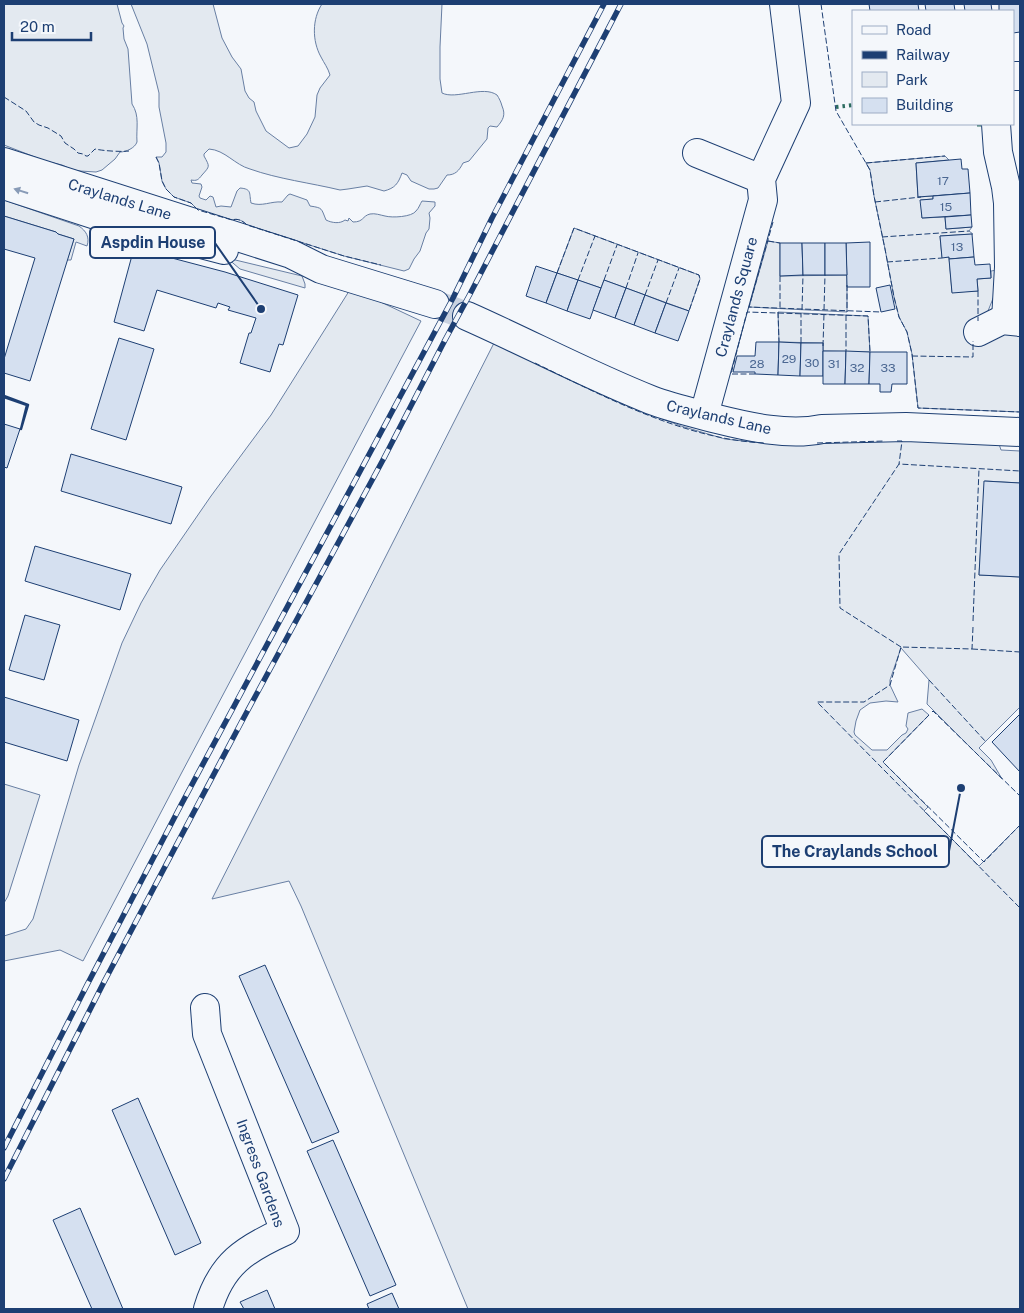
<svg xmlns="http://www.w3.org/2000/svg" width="1024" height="1313" viewBox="0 0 1024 1313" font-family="'Public Sans',sans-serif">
<rect width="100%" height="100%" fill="#f4f7fb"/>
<g fill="#e3e9f0" stroke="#687fa3">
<path d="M 4,4 L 117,4 L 122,23 L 124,26 L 123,28 L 124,39 L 128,49 L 132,104 C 140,116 136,128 137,142 C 135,148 126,152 120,152 L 115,159 L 102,170 L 96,172 L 80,171 L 73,170 L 62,165 L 45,161 L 4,145 Z"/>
<path d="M 131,4 L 213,4 L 222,38 L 232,57 L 241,69 L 245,91 L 249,98 L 254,102 L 256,111 L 266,131 L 289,148 L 298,146 L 307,134 L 315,117 L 317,95 L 320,88 L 330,75 C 328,68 324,63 321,57 C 312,41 312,19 322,4 L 442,4 L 440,47 L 440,79 L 442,93 C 456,100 483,85 497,95 C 499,98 501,102 502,106 C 506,115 503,120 497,127 L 490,126 L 488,128 L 487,139 L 469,161 L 463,163 C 459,171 455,175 447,175 L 438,188 L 434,189 L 429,189 L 411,181 L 407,175 L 402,173 C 398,184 395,188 384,191 L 367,186 L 348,189 L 340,190 C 311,183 278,179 250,169 C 235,165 225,150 209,149 L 204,154 L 204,156 C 210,167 210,166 202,175 C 198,180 197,181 191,180 L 192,183 L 201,184 L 202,187 L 199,196 L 200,198 L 206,200 L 210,196 L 213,197 L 216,207 L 221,206 L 231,207 L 237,191 L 240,188 C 252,189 249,193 251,203 C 262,207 271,201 282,202 L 288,195 L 290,194 L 307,200 L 310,206 C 323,208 321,208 326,220 C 332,223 340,224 345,220 L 348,221 L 349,218 L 353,222 C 364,222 362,216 370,214 C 375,213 380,215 385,216 C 392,218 412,217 416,211 C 419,208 420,204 422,201 L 435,202 L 435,206 L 429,213 L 430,218 L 429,229 L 426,233 L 420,251 L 414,259 L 409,269 L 404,271 L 344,256 L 247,225 C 243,221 238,218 232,220 L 198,210 L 191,203 L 174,197 L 166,189 L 162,181 L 159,163 L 156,157 L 162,157 L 166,152 L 166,143 L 159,107 L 159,93 L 147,44 Z"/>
<polygon points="945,156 949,160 916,163 918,197 933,196 933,199 921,200 922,218 945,217 946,229 972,227 969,231 973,234 940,236 942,257 949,257 952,292 978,291 977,279 991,278 991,271 1003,269 994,296 986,316 995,332 1020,331 1020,412 918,408 912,354 907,332 899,317 894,297 885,249 874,196 870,170 866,163"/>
<path d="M 4,200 L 79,226 C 86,231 90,237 87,246 L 76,242 L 71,260 L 67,260 L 74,239 L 58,234 L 56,232 L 4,216 Z"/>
<polygon points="574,228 699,275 700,279 689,311 604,280 601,288 557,273"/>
<polygon points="768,241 780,243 780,276 847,275 847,312 749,307"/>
<polygon points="227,258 302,276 305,284 305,288 240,269"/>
<polygon points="351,288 421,321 181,774 83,961 60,950 4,961 4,936 26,929 33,919 79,765 122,643 141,603 160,570 211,496 271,415"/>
<polygon points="778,312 868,316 870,352 823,351 823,343 779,342"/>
<polygon points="494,343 619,402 681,426 725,439 753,442 790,443 924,440 999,444 1001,450 1020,451 1020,483 985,481 979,575 1020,577 1020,707 979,748 991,760 1002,779 927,704 929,680 901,648 890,680 890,685 898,702 886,701 870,703 860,710 856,721 854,732 855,735 872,750 887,750 902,735 906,733 908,729 906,726 908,713 922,709 929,715 883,762 928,807 924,811 979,866 1020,825 1020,1309 468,1309 301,906 289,881 212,899"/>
<polygon points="4,784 40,795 8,896 4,903"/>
</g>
<g fill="#d5e0f0" stroke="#1d3f73">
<polygon points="869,4 918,4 919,11 870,11"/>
<polygon points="925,4 954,4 955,11 926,11"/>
<polygon points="964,4 991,4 992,11 965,11"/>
<polygon points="999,4 1020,4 1020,32 1013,33 1013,11 999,11"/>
<polygon points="961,159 962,169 968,169 970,193 918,197 916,163"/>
<polygon points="970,193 971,215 922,218 920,200 933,199 933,196"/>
<polygon points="971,215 972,227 946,229 945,217"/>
<polygon points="4,216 56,232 58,234 74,239 30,381 4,373 4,359 35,258 4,249"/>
<polygon points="972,234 974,257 949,259 949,257 942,258 940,236"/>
<polygon points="870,242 870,287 847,287 846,243"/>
<polygon points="780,243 802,243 803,275 780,276"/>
<polygon points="802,243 825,243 825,275 803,275"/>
<polygon points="825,243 846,243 847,275 825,275"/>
<polygon points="134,248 225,272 298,295 283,345 279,344 270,372 240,363 249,333 251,333 256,318 228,310 230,307 218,303 216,308 157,290 144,331 114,322"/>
<polygon points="974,257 975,265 990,264 991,278 977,279 978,291 952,293 949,259"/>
<polygon points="536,266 557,273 546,303 526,296"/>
<polygon points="557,273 578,280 567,311 546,303"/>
<polygon points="578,280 601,288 590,319 567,311"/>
<polygon points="604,280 626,288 615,318 593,310"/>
<polygon points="890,285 895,309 881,312 876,288"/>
<polygon points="626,288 645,295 634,325 615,318"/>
<polygon points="645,295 666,303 655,333 634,325"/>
<polygon points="666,303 689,311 678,341 655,333"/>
<polygon points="119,338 154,349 126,440 91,429"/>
<polygon points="756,342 779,342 778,375 755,374 755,372 733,372 737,356 755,356"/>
<polygon points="779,342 801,343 800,376 778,375"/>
<polygon points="801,343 823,343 823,376 800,376"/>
<polygon points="823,351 846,351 845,384 823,384"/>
<polygon points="846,351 870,352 869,384 845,384"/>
<polygon points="870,352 907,352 907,384 892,384 891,392 880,392 880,384 869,384"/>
<polygon points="4,424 20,429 7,468 4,467"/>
<polygon points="71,454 182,487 171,524 61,491"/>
<polygon points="984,481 1020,483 1020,577 979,575"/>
<polygon points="35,546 131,574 120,610 25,581"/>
<polygon points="25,615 60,625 44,680 9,670"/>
<polygon points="4,697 79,720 67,761 4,742"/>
<polygon points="1020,714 1020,772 992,742"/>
<polygon points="265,965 339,1132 312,1143 239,976"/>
<polygon points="138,1098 201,1243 175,1255 112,1110"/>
<polygon points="333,1140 396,1285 370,1296 307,1151"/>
<polygon points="80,1208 123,1309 92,1309 53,1220"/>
<polygon points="267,1290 275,1309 244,1309 240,1302"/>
<polygon points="392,1293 399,1309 369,1309 367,1304"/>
</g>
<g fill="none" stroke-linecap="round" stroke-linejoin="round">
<polyline stroke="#c9d2e0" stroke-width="28" stroke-dasharray="28 14" stroke-linecap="butt" points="435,304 467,316"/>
<defs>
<g id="minor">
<polyline points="1013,76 1020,76"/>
<polyline points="996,124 998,152 1006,187 1008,203 1009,267 1006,320"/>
<polyline points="697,153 761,179"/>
<polyline points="4,162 291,254 321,269 435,304"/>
<polyline points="4,185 117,222 224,250"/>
<path d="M 467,316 C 528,343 588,375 651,400 C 672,408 695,413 717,419 C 749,427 789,436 822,429 L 906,427 L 1020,432"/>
<polyline points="978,332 1002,320 1020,322"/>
<polyline points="704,415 763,200 761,179 796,103 784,4"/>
<path d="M 205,1008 L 207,1034 L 285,1231 C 245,1249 221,1264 208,1309"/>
</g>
</defs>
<use href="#minor" stroke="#1d3f73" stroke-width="30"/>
<use href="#minor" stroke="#f4f7fb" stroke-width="28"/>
<defs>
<g id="rail">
<polyline points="4,1148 87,985 181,805 453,298 492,218 604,4"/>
<polyline points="4,1179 104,982 242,721 384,458 445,340 470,294 621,4"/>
</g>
</defs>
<use href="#rail" stroke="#1d3f73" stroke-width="5.5"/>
<use href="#rail" stroke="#f4f7fb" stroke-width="4" stroke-dasharray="11" stroke-linecap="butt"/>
<g stroke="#2c6c60" stroke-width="4" stroke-dasharray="2.5 4" stroke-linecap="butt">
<polyline points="836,107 853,105"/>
<polyline points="979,124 979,128"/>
</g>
<g stroke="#1d3f73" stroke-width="1" stroke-dasharray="6 2.5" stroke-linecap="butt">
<polyline points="821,4 836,111 870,170 874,196 885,249 894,297 899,317 907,332 912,354 918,408 1020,412"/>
<path d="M 4,97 L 26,111 L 34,122 L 39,125 L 48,128 L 61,136 L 65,143 L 74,149 L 78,153 L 83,154 L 86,156 L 88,156 L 95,149 C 104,151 122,152 129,151"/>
<path d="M 156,157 L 159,163 L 162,181 L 166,189 L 174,197 L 191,203 L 198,210 L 232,220 C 238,218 243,221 247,225 L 344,256 L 381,265"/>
<polyline points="866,163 945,156"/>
<polyline points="875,202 921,197"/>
<polyline points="773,222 749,307 881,312"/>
<polyline points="882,237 969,231"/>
<polyline points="768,241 780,243"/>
<polyline points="887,262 942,258"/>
<polyline points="557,273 574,228 699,275 700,279 689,311"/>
<polyline points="780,276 780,309"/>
<polyline points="578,280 595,236"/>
<polyline points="604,280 617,245"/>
<polyline points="847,285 847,312"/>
<polyline points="626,288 638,253"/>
<polyline points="978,291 978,321"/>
<polyline points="645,295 658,260"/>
<polyline points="666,303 679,268"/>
<polyline points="802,310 803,275"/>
<polyline points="824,310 825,275"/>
<polyline points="778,312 779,342"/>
<polyline points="846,315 846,351"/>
<polyline points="801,343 801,313"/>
<polyline points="823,346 824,314"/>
<polyline points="912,356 973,357 973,341"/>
<path d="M 535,363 C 605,397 686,440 765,443"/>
<polyline points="755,374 731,374 747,312 868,316 870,352"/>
<polyline points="897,441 902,441 899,464"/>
<polyline points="817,443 885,441"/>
<polyline points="973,621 979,469"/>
<polyline points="973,627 972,649 901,647 890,685 864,702 817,702 1020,908"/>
<polyline points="901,647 840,608 839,554 899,464 1020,471"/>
<polyline points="972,649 1020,652"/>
<polyline points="929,680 986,742"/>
<polyline points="932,712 933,711 1020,796"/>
<polyline points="929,715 883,762 984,862 1020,825"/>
</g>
<polyline stroke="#1d3f73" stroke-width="2.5" points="4,396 28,405 21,429 27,405 4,397"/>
</g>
<defs><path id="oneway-solid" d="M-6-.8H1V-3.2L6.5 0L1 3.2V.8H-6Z" transform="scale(1.25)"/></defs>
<use fill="#889bb7" href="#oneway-solid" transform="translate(21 191) rotate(-162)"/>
<g text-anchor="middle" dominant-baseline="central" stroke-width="4" stroke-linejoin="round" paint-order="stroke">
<g font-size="12" fill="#4b6792">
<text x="943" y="181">17</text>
<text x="946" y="207">15</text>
<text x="957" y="247">13</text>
<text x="789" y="359">29</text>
<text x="812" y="363">30</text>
<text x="757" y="364">28</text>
<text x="834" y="364">31</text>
<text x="857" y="368">32</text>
<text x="888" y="368">33</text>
</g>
<g font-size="15" fill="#1d3f73" stroke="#f4f7fb">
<text transform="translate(120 199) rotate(17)">Craylands Lane</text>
<text transform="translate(736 297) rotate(-75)">Craylands Square</text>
<text transform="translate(719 417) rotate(13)">Craylands Lane</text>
<text transform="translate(261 1173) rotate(70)">Ingress Gardens</text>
</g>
</g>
<path fill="none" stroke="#1d3f73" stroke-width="2" d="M261 309L215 243M961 788L949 851"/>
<g fill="#1d3f73" stroke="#f4f7fb" stroke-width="2">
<circle cx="261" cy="309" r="5"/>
<circle cx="961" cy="788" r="5"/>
</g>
<g fill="#f4f7fb" stroke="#1d3f73" stroke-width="2">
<rect x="90" y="227" width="125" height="31" rx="5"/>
<rect x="762" y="836" width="187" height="31" rx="5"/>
</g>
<g font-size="16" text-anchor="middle" font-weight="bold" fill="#1d3f73">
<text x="153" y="248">Aspdin House</text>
<text x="855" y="857">The Craylands School</text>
</g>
<rect width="1024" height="1313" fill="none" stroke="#1d3f73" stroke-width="10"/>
<rect x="852" y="10" width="162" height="115" fill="#f4f7fb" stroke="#9eadc5"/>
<rect x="862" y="26" width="25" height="8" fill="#f4f7fb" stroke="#9eadc5"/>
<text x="896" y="35" font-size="15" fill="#1d3f73">Road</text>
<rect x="862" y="51" width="25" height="8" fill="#1d3f73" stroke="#9eadc5"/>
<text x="896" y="60" font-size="15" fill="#1d3f73">Railway</text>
<rect x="862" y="72" width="25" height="15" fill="#e3e9f0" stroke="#9eadc5"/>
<text x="896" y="85" font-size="15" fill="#1d3f73">Park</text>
<rect x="862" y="98" width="25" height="15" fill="#d5e0f0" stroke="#9eadc5"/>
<text x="896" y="110" font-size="15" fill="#1d3f73">Building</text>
<path d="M12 32v8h79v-8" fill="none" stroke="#1d3f73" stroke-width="2.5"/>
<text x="20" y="32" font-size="15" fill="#1d3f73" stroke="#f4f7fb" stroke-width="4" paint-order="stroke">20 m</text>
</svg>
